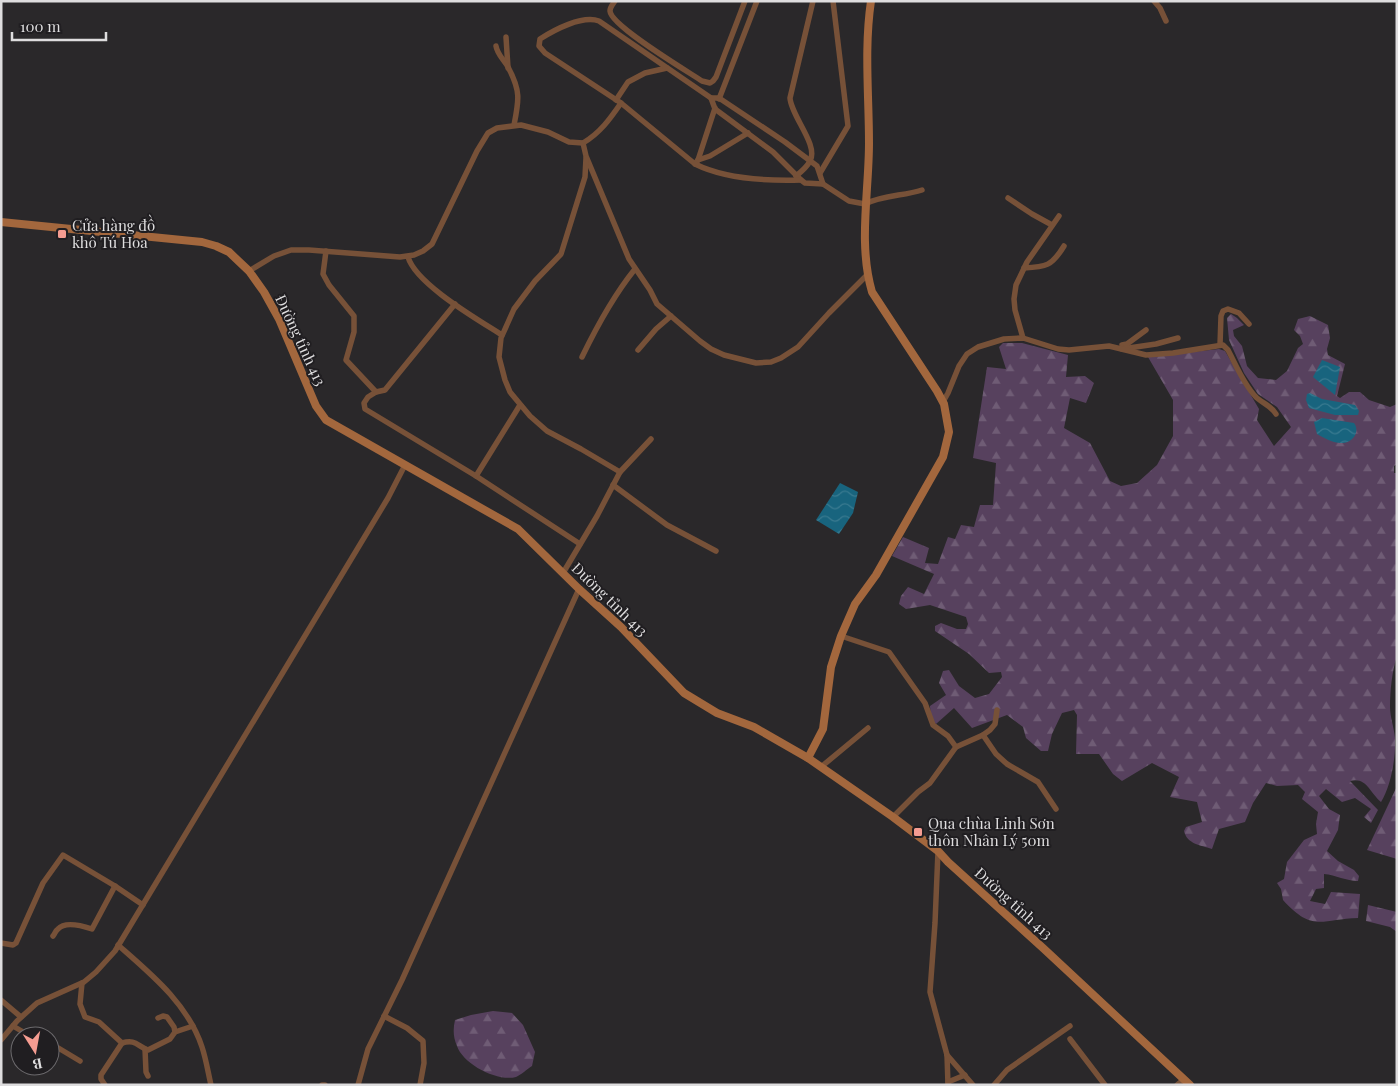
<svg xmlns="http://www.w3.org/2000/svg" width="1398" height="1086" viewBox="0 0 1398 1086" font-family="'Playfair Display',serif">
<defs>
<pattern id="forest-firs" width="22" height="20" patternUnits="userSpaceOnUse" patternTransform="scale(1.25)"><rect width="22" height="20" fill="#57415e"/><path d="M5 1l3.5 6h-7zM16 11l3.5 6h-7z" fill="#6f5c75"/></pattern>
<pattern id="water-waves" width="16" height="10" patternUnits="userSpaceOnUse" patternTransform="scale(1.25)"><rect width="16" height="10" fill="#18647e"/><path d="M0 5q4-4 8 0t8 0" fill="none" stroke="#397a90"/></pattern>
</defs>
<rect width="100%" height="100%" fill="#2a282a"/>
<g fill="url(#forest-firs)">
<path d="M 1231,314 L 1237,318 L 1244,325 L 1233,330 L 1234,336 L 1242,346 L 1247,366 L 1258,378 L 1276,380 L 1287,371 L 1298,348 L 1303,344 L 1300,336 L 1294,330 L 1298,319 L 1310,316 L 1328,325 L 1330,338 L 1327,349 L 1328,355 L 1345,364 L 1337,396 L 1340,398 L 1349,392 L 1360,392 L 1369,400 L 1390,407 L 1397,404 L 1397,464 L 1394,466 L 1394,473 L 1397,473 L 1397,656 C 1392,671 1390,691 1390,707 C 1390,717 1394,727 1395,738 C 1396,757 1391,786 1381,802 C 1369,792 1367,777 1350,781 L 1378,810 L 1371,823 L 1364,817 L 1371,809 L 1355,798 L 1342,802 L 1326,789 L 1319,796 L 1329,809 L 1340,815 L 1338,830 L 1327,851 L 1338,861 L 1354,870 L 1359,876 L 1358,881 C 1346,881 1336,875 1324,874 L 1324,888 L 1316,889 L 1310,901 L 1325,904 L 1331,892 L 1360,894 L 1358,918 C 1321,919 1313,933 1283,900 L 1281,889 L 1277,883 L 1284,879 L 1287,862 L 1304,840 L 1317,834 L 1316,824 L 1318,812 L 1302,799 L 1305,792 L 1298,785 L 1277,786 L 1266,783 L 1253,803 L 1245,822 L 1219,829 L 1212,849 C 1200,845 1187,844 1184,831 L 1186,827 L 1202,822 L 1197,802 L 1170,797 L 1179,777 L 1152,763 L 1122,781 L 1113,774 L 1099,754 L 1076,754 L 1077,715 L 1074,710 L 1062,713 L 1052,734 L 1048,751 L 1041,751 L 1026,738 L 1023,727 L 1007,715 L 972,728 L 954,708 L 936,724 L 931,721 L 930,706 L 946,695 L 939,683 L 943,671 L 949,670 L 959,686 L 975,698 L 989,694 L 1002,677 L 1001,672 L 989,673 L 969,654 L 935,631 L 935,626 L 941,623 L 957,629 L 966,629 L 968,624 L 966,617 L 930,605 L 906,609 L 899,604 L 901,596 L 908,587 L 924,594 L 934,574 L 892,556 L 903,537 L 929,548 L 925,563 L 938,564 L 948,537 L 955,539 L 961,525 L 974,527 L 980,505 L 993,505 L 996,463 L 973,458 L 987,367 L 1006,369 L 999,347 L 1003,343 L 1022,343 L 1068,355 L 1066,377 L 1085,376 L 1094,383 L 1086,403 L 1070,398 L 1064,428 L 1090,443 L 1110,481 L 1121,486 L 1137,483 L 1157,465 L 1173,436 L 1173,400 L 1148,357 L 1219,349 L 1225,351 L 1259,409 L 1257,420 L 1274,446 L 1291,427 L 1277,407 L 1258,394 L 1244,373 L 1229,340 L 1227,318 Z"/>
<polygon points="1397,786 1397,859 1367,850"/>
<polygon points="1368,905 1397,912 1397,932 1390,927 1366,921"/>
<path d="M 493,1011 L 512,1013 L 523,1025 L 535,1052 L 532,1066 C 527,1069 521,1075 516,1077 C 497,1082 463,1064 457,1046 C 453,1037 453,1029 455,1020 L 471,1015 Z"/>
</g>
<g fill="url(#water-waves)">
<polygon points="1322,360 1340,367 1335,395 1313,377"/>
<polygon points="1310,393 1322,399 1355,405 1359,411 1358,415 1335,415 1309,408 1306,400 1307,394"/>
<path d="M 1322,418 L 1354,423 C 1360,431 1354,442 1343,443 C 1335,444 1324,438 1317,434 L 1314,422 Z"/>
<polygon points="840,483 858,492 853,513 839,534 816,520"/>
</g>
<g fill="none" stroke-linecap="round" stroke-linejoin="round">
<g stroke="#775138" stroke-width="5.5">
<path d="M 615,1 C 613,4 610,7 610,11 C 611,26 687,71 702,81 L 710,83 L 713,81 L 716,77 L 745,1"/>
<polyline points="1154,1 1160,8 1166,21"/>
<polyline points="506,37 508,68"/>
<path d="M 496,46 C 497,54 504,60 508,67 C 521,91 519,100 514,125"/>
<path d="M 711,98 L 715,109 L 773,152 L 801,180 L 805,183 L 823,184 L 849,201 L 865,204 C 883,195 904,196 922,190"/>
<polyline points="719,99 757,1"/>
<polyline points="616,100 628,82 645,73 667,68"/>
<path d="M 621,103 C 610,119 600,133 583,143 L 586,156 L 629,259 L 650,290 L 657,304 L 700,341 L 711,349 L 724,355 L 756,363 L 771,362 L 781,358 L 798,347 L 829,313 L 868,274"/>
<polyline points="586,158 585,177 561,254 535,281 514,309 501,338 499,357 505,380 510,392 530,416 547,431 581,449 620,472"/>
<polyline points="698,160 710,156 748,133"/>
<polyline points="695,164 698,160 715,108"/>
<polyline points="820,173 848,126 833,1"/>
<path d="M 796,176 C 801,172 807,167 810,161 C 819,145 791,116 790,98 L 813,1"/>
<path d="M 801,180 C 768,181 725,179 695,164 L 621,103 L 545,53 L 539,46 L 540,39 C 554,30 582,15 599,21 L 711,98 L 719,98 L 785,142 L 817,166 L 823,184"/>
<polyline points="1008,198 1032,214 1052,225"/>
<polyline points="326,251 323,274 329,285 354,316 354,332 346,360 376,392 368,397 364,403 365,409 476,476 580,544"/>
<path d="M 408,257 C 416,284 477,319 502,335"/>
<path d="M 1024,268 C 1046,267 1052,266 1064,246"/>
<polyline points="249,271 274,256 291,250 309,250 400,257 414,255 423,251 432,244 477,151 488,133 497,128 521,125 548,132 569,142 583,143"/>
<polyline points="1023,338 1015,310 1014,299 1016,285 1027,262 1059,216"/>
<polyline points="1122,345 1127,344 1146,330"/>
<polyline points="1220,345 1221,316 1223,311 1228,309 1239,313 1249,324"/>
<polyline points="1122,349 1156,344 1178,338"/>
<polyline points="638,350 656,329 671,316"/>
<path d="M 582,357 C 597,326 614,295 635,269"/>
<polyline points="376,392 385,390 455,304"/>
<path d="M 943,402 L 948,393 L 959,366 L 967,354 L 978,347 L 1004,339 L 1023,338 L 1058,349 L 1069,350 L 1109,346 L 1146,355 L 1173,353 L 1223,345 L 1228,350 C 1236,365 1243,383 1255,396 C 1261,403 1271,405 1276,414"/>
<polyline points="476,476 520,405"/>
<polyline points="613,485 667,525 716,551"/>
<polyline points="563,573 597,516 620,472 651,439"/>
<polyline points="841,636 889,652 925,703 933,725 948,736 956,747"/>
<polyline points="983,735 996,754 1007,764 1038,782 1056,809"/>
<polyline points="821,767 868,728"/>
<polyline points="893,817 918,792 930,783 956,747 983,735 990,730 995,724 997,710"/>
<polyline points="938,851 935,923 930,992 947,1055 948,1085"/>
<path d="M 53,936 C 55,934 55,931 58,929 C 65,921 83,926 92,929 L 115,886"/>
<polyline points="1,943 13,945 16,943 43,883 63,855 115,886 143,905"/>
<path d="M 118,945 C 151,974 188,1004 202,1047 C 206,1059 208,1072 211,1085"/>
<path d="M 82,983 L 80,1004 L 85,1017 L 99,1022 L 122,1043 C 136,1039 137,1046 148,1050 L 170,1039 L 175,1032 L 193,1026"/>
<polyline points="1,1000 21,1017"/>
<polyline points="384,1016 407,1028 423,1041 424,1063 420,1085"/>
<polyline points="158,1018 163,1016 167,1017 174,1027 175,1032"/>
<polyline points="13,1026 30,1036"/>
<polyline points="1070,1039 1105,1085"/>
<polyline points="1,1040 17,1021 37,1003 84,982 96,972 115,951 388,498 405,465"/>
<polyline points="50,1043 80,1061"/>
<polyline points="145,1049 146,1072 148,1076"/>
<polyline points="947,1055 973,1085"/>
<polyline points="948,1082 965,1075"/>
<polyline points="105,1085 101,1079 101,1075 122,1043"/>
<polyline points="322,1085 325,1085"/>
<polyline points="358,1085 368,1049 402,980 579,589"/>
<polyline points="994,1085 1007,1070 1070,1026"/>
<polyline points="1177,1085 1184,1079"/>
</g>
<g stroke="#a3673d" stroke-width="8">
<polyline points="1,222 202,242 216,246 229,252 249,271 264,292 279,319 316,406 326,420 518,529 579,589 621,627 684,693 717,713 754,727 808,758 893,817 938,851 948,862 1043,948 1190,1085"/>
<path d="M 808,758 L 823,729 L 831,667 L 841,636 L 855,604 L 876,575 L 943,457 L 949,432 L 944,404 L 937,391 L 872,292 C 858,244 869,192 869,143 C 869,96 864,48 871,1"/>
</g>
</g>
<g fill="#f59c91" stroke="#201e21" stroke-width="2">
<rect x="57" y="229" width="10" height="10" rx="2.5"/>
<rect x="913" y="827" width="10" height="10" rx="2.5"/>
</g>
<g text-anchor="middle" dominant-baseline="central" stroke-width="4" stroke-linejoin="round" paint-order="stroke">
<g font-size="15" fill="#deddde" stroke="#201e21" text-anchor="start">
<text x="72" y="225">Cửa hàng đồ<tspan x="72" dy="17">khô Tú Hoa</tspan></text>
<text x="928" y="823">Qua chùa Linh Sơn<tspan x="928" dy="17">thôn Nhân Lý 50m</tspan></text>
</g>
<g font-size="15" fill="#deddde" stroke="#201e21">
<text transform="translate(301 340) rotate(65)">Đường tỉnh 413</text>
<text transform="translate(610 599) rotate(44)">Đường tỉnh 413</text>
<text transform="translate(1014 903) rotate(42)">Đường tỉnh 413</text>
</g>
</g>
<rect width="1398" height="1086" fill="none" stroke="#deddde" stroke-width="5"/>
<g transform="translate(35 1051) rotate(169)"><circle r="24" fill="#201e21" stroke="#6c6a6d"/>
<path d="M0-4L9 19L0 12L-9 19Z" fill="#f59c91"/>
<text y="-8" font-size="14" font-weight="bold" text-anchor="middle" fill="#deddde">B</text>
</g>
<path d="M12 32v8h94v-8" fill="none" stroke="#deddde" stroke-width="2.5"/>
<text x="20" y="32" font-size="15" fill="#deddde" stroke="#201e21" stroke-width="4" paint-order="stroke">100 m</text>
</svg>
